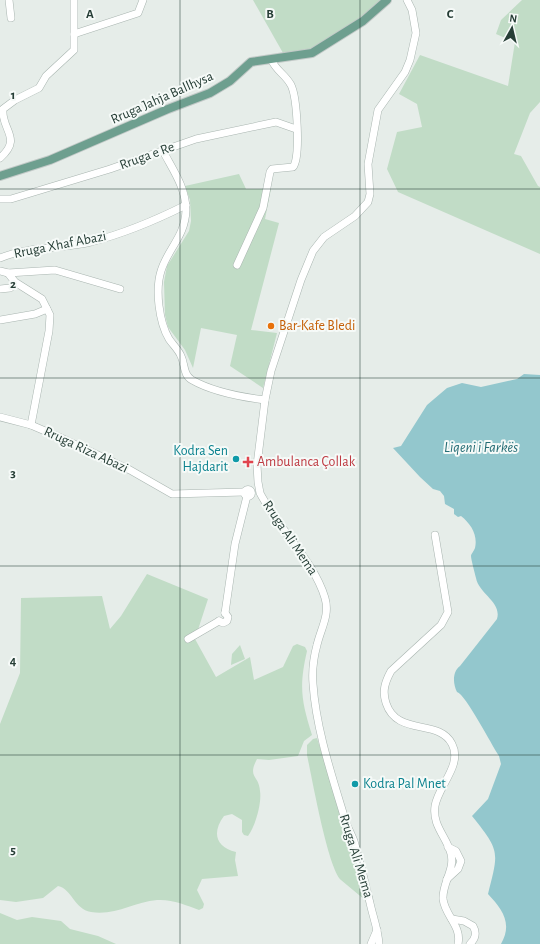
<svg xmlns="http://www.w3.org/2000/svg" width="540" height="944" viewBox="0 0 540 944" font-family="'Alegreya Sans',sans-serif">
<rect width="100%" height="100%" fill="#e6ede9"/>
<g fill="#c1dcc6">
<polygon points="253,0 380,0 359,19 313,49 283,53"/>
<polygon points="522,0 540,0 540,102 530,113 514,154 521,156 538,186 540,187 540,254 398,192 387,169 397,132 422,127 417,104 399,94 420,55 508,86 515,42 496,34 501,20"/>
<polygon points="239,174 246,189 271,189 265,219 279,223 251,330 277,333 263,388 230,366 237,335 201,328 193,368 185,350 168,327 165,315 164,282 167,266 189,231 191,221 190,200 185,186"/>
<path d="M 147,574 L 208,599 L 195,639 L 216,677 L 250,657 L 254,680 L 283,667 L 293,646 L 297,644 L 305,647 L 307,651 C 299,686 301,700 312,735 L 304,741 L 298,756 L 269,760 L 257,759 C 247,778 259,775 260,791 C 262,803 255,827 248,836 L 244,835 L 242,832 L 242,820 L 232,814 L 224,816 C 212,832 215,847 236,852 L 235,860 L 238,876 L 202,879 L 197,890 L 204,904 L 203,908 L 199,910 C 186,905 172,899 157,900 C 134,902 115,916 91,912 C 74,909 72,889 58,886 L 43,898 L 16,902 L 0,900 L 0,724 L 20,673 L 21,598 L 102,596 L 110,629 L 121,616 Z"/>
<polygon points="240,645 245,659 231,665 232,654"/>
<path d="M 317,738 L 350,842 L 365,900 C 357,893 349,887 341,880 C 328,868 312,778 307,755 L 307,745 L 313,739 Z"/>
<polygon points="0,913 17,920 32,917 61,921 70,929 98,936 116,944 0,944"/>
</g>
<path fill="#93c7cd" d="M 524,374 L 540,375 L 540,944 L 501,944 C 513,923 502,909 488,894 C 499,851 500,851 472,816 L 488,799 L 501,764 L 499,756 C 491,744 466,695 457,692 C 453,684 452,672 460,666 L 497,619 C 502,602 479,594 476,578 C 475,574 471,559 471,556 C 471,554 474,551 475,548 C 478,535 471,524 461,516 L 458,517 L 454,514 L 454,509 L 445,504 L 444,496 L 440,491 L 433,489 L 420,477 L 393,448 L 401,446 L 427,405 L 447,388 L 462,383 L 481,387 L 517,379 Z"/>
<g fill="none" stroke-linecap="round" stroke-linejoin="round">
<defs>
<g id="minor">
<polyline points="9,0 11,18"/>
<polyline points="74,0 74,34"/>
<path d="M 163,151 C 173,170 186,188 186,210 C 185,237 168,248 161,271 C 155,290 159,322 169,339 C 173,345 178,349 181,356 C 185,364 183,375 192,380 C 213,392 241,397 265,400"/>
<path d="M 0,158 C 23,138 1,130 3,109 L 15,100 L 39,88 L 46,76 L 74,50 L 74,34 L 138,13 L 143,0"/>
<polyline points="0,199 11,199 110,169 196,139 276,122 296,129"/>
<path d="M 0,258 C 29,246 61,249 91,242 C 122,234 158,219 186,205"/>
<path d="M 237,265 L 263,208 L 270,172 L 272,169 L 293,167 C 301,158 297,97 291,85 C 285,74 276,71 271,59"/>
<polyline points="0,271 8,273 15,282 42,299 50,315 49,331 31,425"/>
<polyline points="8,273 55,270 120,289"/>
<polyline points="0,289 10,288"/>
<polyline points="0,320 35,314 47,309"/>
<polyline points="0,417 31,425 59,437 130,470 172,494 244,492"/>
<circle cx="248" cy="493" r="3.5"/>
<path d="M 435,535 L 448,612 L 441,625 L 391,671 C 385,682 382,691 386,703 C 397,737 439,718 452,744 C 463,765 438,786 435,806 C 432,826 447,837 451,854 C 455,869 442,884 443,899 C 445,916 462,926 458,944"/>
<polyline points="225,613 235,544 247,496"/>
<polyline points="219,621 223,623 227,621 228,617 225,613"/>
<polyline points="188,639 219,621"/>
<polyline points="447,879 458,869 461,861 456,851 448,847"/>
<path d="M 452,919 L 464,921 L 473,926 C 477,933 476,938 470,944"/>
<polyline points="371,944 377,930"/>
<path d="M 379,944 C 378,929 373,917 370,903 C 365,882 360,862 354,841 C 351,833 346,825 344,816 C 331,773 316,728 313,684 C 312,672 314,656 317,645 C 321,628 330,615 325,598 C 314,561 278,528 260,493 L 258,482 L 257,465 L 265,400 L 271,371 L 301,280 L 313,251 L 324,237 L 355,216 L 368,202 L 370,194 L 368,164 L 378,110 L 405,72 L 410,60 L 416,33 L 412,10 L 407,0"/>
</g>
<polyline id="major" points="0,176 50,160 168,109 210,93 230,81 251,62 312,53 363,21 387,0"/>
</defs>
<use href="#minor" stroke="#a9b5b0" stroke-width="8"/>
<use href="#major" stroke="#c2c9c7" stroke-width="10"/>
<use href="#minor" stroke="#fff" stroke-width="7"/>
<use href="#major" stroke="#6e9f8f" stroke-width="8"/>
</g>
<path fill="none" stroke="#263e36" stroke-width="1" stroke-opacity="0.55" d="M 180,0 L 180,944M 360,0 L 360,944M 0,189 L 540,189M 0,378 L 540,378M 0,566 L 540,566M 0,755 L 540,755"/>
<circle fill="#e8710a" stroke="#f6faf8" stroke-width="1.5" cx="271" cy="326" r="4"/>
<g fill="#0f9aa8" stroke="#f6faf8" stroke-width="1.5">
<circle cx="236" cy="459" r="4"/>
<circle cx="355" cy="784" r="4"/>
</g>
<path fill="#e0444e" stroke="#f6faf8" stroke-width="1.5" d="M246 456h4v4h4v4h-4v4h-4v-4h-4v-4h4z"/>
<g text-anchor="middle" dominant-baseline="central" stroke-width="4" stroke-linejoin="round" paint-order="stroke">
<g font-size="14" fill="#263e36" stroke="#f6faf8">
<text transform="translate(162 98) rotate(-24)">Rruga Jahja Ballhysa</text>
<text transform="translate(147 156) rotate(-20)">Rruga e Re</text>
<text transform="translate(60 245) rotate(-11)">Rruga Xhaf Abazi</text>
<text transform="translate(86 450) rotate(25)">Rruga Riza Abazi</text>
<text transform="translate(290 538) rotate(56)">Rruga Ali Mema</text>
<text transform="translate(356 856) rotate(73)">Rruga Ali Mema</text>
</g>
<g font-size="14" fill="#c56008" stroke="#f6faf8" text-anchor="start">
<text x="279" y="326">Bar-Kafe Bledi</text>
</g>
<g font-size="14" fill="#0d838f" stroke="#f6faf8" text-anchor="end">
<text x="228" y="451">Kodra Sen<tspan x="228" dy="16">Hajdarit</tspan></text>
<text x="363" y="784" text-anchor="start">Kodra Pal Mnet</text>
</g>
<g font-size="14" fill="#be3a42" stroke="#f6faf8" text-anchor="start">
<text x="257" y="462">Ambulanca Çollak</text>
</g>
<g font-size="15" font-style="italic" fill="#256d75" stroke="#f6faf8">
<text x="481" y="447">Liqeni i Farkës</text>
</g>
</g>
<g font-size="13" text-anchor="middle" font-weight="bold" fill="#263e36" stroke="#f6faf8" stroke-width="4" stroke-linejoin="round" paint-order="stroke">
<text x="90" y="18">A</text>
<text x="270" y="18">B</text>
<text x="450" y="18">C</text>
<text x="13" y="99">1</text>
<text x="13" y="288">2</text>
<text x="13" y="477">3</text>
<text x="13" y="665">4</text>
<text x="13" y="854">5</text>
</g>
<g transform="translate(512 28) rotate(8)" stroke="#f6faf8" stroke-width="3" paint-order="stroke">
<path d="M0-3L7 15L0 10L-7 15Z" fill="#263e36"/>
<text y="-6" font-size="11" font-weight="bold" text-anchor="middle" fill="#263e36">N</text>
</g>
</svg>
